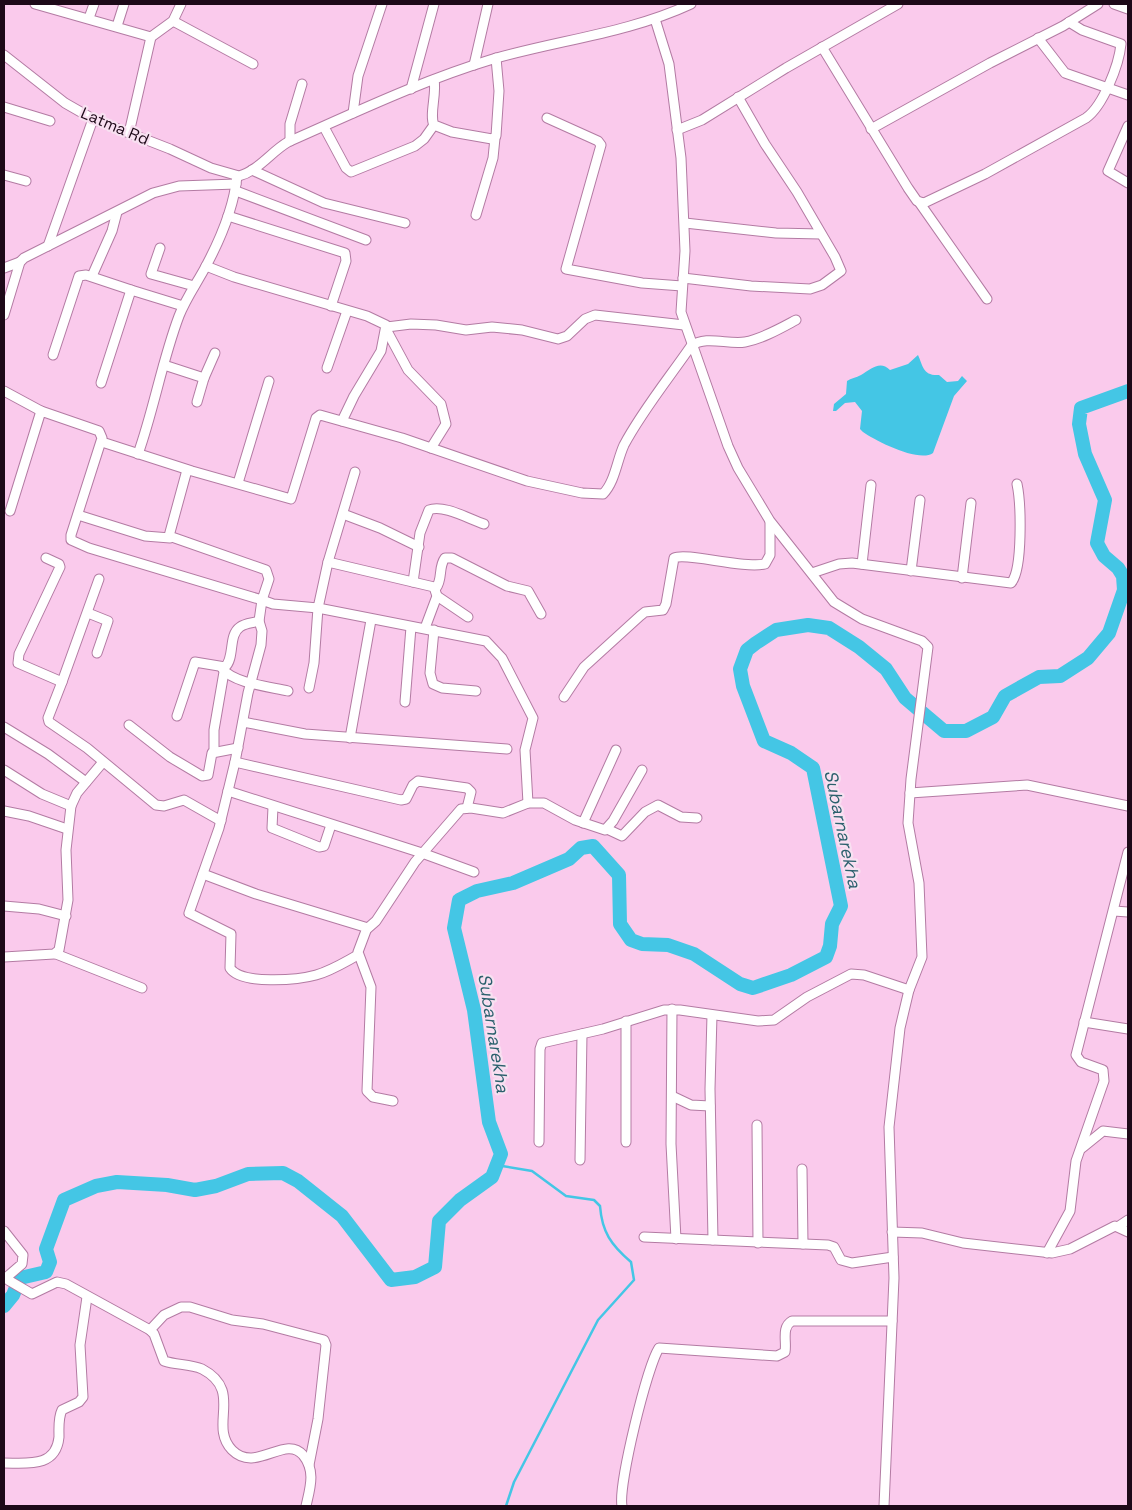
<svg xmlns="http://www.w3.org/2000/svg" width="1132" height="1510" viewBox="0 0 1132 1510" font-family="'Space Grotesk',sans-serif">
<rect width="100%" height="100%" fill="#facaec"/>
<path fill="#44c6e5" d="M 918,355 C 923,366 923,376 939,375 L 947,382 L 958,381 L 962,376 L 967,381 L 954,396 L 933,453 C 919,463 876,441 863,432 L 860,429 L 862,411 L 855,402 L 845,403 L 836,411 L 833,411 L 834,404 L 846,394 L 847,381 C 851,378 856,378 861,375 C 871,369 880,360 890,370 L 908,364 Z"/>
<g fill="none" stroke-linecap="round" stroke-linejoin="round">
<path stroke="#44c6e5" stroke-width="2.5" d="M 496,1165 L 532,1171 L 566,1196 L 594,1200 L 600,1206 C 602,1232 611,1245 631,1262 L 634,1280 L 598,1320 L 514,1482 L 506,1506"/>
<polyline stroke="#44c6e5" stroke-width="14" points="4,1306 13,1295 20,1278 46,1272 50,1262 46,1249 64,1200 96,1186 117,1182 167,1185 195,1190 216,1186 248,1174 283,1173 298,1181 342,1216 391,1280 415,1277 435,1267 439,1221 460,1200 492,1177 501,1154 489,1122 474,1010 454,928 459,900 477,891 513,883 569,859 581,848 593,846 619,875 620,924 631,940 642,944 668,945 694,954 740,984 753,988 791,975 826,957 830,946 832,924 841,906 813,768 791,753 764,741 743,686 740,669 747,650 756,643 776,630 808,625 829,628 859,647 886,669 905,698 944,731 966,731 993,717 1005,696 1039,677 1060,676 1088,658 1109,633 1124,590 1123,576 1118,568 1104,556 1097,543 1105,500 1085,454 1079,424 1081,408 1128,391"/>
<defs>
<g id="minor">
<polyline points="35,4 151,37 173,21 181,4"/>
<polyline points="1114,4 1128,9"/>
<polyline points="89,18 94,4"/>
<polyline points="655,19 669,64 681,158 685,251 681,312 728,446 738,468 770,521 834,602 862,619 922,641 928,647 911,779 908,823 919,883 922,957 909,990 900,1028 889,1127 894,1278 884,1506"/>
<polyline points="173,21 253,64"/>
<polyline points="117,26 124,4"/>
<polyline points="1038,38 1065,73 1128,95"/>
<path d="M 822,47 L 908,188 L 917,201 L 924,203 L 985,174 L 1086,118 C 1103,106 1119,65 1121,44 L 1082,30 L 1069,22"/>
<path d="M 4,55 L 65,103 L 93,119 L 170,149 L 211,168 L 239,176 C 258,171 272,151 288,142 C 356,112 423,80 493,59 C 559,40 629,33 691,4"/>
<polyline points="474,65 488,4"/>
<path d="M 434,80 C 437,93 429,115 434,125 L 452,132 L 492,139 L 496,136 L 499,91 L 496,58"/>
<polyline points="411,89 434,4"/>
<polyline points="4,107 50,121"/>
<polyline points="353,113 358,76 382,4"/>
<polyline points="547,118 598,141 601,145 566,269 642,283 682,286"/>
<polyline points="1128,126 1108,171 1128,183"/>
<polyline points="324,127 346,168 351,172 415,146 424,139 434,125"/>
<polyline points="871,129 990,63 1063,26 1098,4"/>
<polyline points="677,130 702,120 786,68 898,4"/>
<polyline points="129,133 151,37"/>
<polyline points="290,141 290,124 302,84"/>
<polyline points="252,170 324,203 405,223"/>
<polyline points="4,175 26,181"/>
<polyline points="236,191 366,240"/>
<polyline points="919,202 987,299"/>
<polyline points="476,215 493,158 495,138"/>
<polyline points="228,216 345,253 346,261 331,306"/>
<polyline points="685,223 776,233 821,234"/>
<polyline points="48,246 93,119"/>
<polyline points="160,248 151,274 194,286"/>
<polyline points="206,266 234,277 367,316 386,325 381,351 354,396 342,421"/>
<polyline points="4,268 20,262"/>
<polyline points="92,276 112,231 117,212"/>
<polyline points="683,278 751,286 810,289 822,285 841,271 835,257 797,192 765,144 738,97"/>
<polyline points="4,315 20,262 24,258 153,193 179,186 236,184"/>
<polyline points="387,327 411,324 436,325 466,330 492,327 522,330 558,339 567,336 585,319 595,315 684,325"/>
<polyline points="387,331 408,370 441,404 446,424 431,448"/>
<polyline points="53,355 79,276 86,275 131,290"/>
<polyline points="164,365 204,378 215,353"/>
<polyline points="327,368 347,311"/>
<polyline points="101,383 131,290 183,306"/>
<polyline points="4,391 41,411"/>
<polyline points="197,402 204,378"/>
<path d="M 102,442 L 192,471 L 291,499 L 316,418 L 320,415 L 402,438 L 527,481 L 582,493 L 603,494 C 615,482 617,460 624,445 C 642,411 669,378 691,346 C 706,335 728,345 745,342 C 762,339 781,328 796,320"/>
<path d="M 138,454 C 154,409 162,361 179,316 C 186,298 197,283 206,266 C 221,238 234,207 237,176"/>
<path d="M 355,472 L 328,562 L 318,608 L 273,604 L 262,600 L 259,621 L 262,631 L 261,645 L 248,693 L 235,762 L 219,828 L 189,913 L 231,934 L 230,968 C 241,985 298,980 316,975 C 331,971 345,962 358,955"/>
<polyline points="238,483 269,381"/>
<polyline points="10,511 41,411 99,431 102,438 71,535 71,540 89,548 262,600 269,579 266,570 169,536 187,470"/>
<polyline points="343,514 380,528 419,547"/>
<polyline points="78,515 145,536 170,538"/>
<polyline points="46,558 59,564 60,567 19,654 18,663 62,682 48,718 49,722 87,748 156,805 164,806 184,800 221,821"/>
<polyline points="328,562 434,587 437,596 425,628"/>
<polyline points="862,564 871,485"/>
<polyline points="911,571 920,500"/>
<path d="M 812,573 L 839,564 L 852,563 L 1011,583 C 1023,570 1021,503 1017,484"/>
<polyline points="962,578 971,503"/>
<path d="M 413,582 L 420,533 L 429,510 C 443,504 469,519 484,524"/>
<path d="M 436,588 C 443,579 438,567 445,558 L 452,558 L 507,586 L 528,591 L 541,614"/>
<polyline points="437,596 468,617"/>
<polyline points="88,613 108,621 97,653"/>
<polyline points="434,630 430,673 433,684 442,688 476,691"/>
<path d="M 222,668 C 232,683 271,687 288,691"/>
<polyline points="62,682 99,579"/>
<polyline points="309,688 314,663 318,608 486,641 502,658 533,718 525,750 528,803"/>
<path d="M 564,697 L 584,667 L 640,616 L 645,612 L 663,610 L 666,604 L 674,558 C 687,552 742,569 765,564 L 770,555 L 770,522"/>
<polyline points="405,702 411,627"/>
<path d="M 177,716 L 195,662 L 225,667 C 235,658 228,635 240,627 C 245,623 253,623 259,621"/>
<polyline points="243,722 305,734 507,749"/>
<polyline points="129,725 170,757 202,776 208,775 212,753 238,748"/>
<polyline points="4,727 48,754 86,782"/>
<polyline points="350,738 371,620"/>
<polyline points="214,751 214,730 224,672"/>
<polyline points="235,762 401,800 406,799 413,785 418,781 467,788 471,792 467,808"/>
<polyline points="4,770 42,794 71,806"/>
<polyline points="228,791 422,853 474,872"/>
<polyline points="910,793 1027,785 1128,806"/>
<polyline points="273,807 272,828 319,847 324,846 331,825"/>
<polyline points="4,811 29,816 67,829"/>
<polyline points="583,823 616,750"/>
<polyline points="607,829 622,836 645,812 658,805 681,817 697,818"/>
<polyline points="203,874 256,894 368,928 376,921 415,862 461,809 471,808 503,813 528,803 544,803 575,820 605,830 613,821 642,770"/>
<polyline points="4,906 39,909 66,916"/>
<polyline points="1114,911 1128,912"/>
<polyline points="367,928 358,952 371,987 367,1091 373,1097 393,1101"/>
<polyline points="56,954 142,988"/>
<polyline points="4,957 54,954 59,950 68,900 66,850 71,806 77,793 103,762"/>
<polyline points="672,1009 671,1144 676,1239"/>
<polyline points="712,1015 710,1089 713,1240"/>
<polyline points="626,1021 626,1142"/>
<polyline points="1084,1022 1128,1029"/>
<polyline points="672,1096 691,1105 710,1106"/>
<polyline points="757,1125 758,1243"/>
<polyline points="539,1142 540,1049 542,1043 603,1029 664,1010 680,1010 758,1021 774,1020 807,997 851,974 864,975 909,990"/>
<polyline points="1082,1148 1103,1131 1128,1134"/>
<polyline points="580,1160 582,1034"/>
<polyline points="802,1169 803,1244"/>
<polyline points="1119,1226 1128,1220"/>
<path d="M 4,1231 L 23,1255 L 22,1264 L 8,1276 L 8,1280 L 32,1294 L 57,1282 L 66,1284 L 150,1330 L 154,1334 L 164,1361 C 176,1365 190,1364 202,1369 C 244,1391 208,1425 232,1450 C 256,1474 285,1434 303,1455 C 316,1471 310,1488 306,1506"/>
<polyline points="892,1232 922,1233 963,1243 1052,1253 1070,1249 1115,1226 1128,1232"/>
<polyline points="644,1237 828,1245 834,1247 841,1260 852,1263 893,1257"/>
<polyline points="1047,1253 1070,1211 1076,1161 1104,1081 1103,1070 1081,1062 1076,1055 1128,852"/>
<polyline points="150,1330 164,1315 181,1307 190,1307 232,1320 263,1324 324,1340 326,1345 318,1419 309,1465"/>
<path d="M 4,1463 C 27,1463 56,1468 59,1437 C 59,1428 58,1418 62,1410 L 79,1402 L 83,1397 L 80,1345 L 87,1297"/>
<path d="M 622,1506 C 618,1485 647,1367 659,1348 L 777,1356 L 785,1352 C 787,1342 781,1327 792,1321 L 892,1321"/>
</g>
</defs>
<use href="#minor" stroke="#b37ba3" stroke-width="11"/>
<use href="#minor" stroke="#fff" stroke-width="9"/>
</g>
<g text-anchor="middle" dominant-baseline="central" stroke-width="4.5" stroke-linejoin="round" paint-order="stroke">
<g font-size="16" fill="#1d0918" stroke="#f8e0f1">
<text transform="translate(115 126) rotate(23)">Latma Rd</text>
</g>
<g font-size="18" font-style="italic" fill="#2b606d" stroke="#f8e0f1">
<text transform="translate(843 829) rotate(78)">Subarnarekha</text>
<text transform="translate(494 1033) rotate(81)">Subarnarekha</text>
</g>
</g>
<rect width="1132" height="1510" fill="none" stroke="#1d0918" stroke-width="10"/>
</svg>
